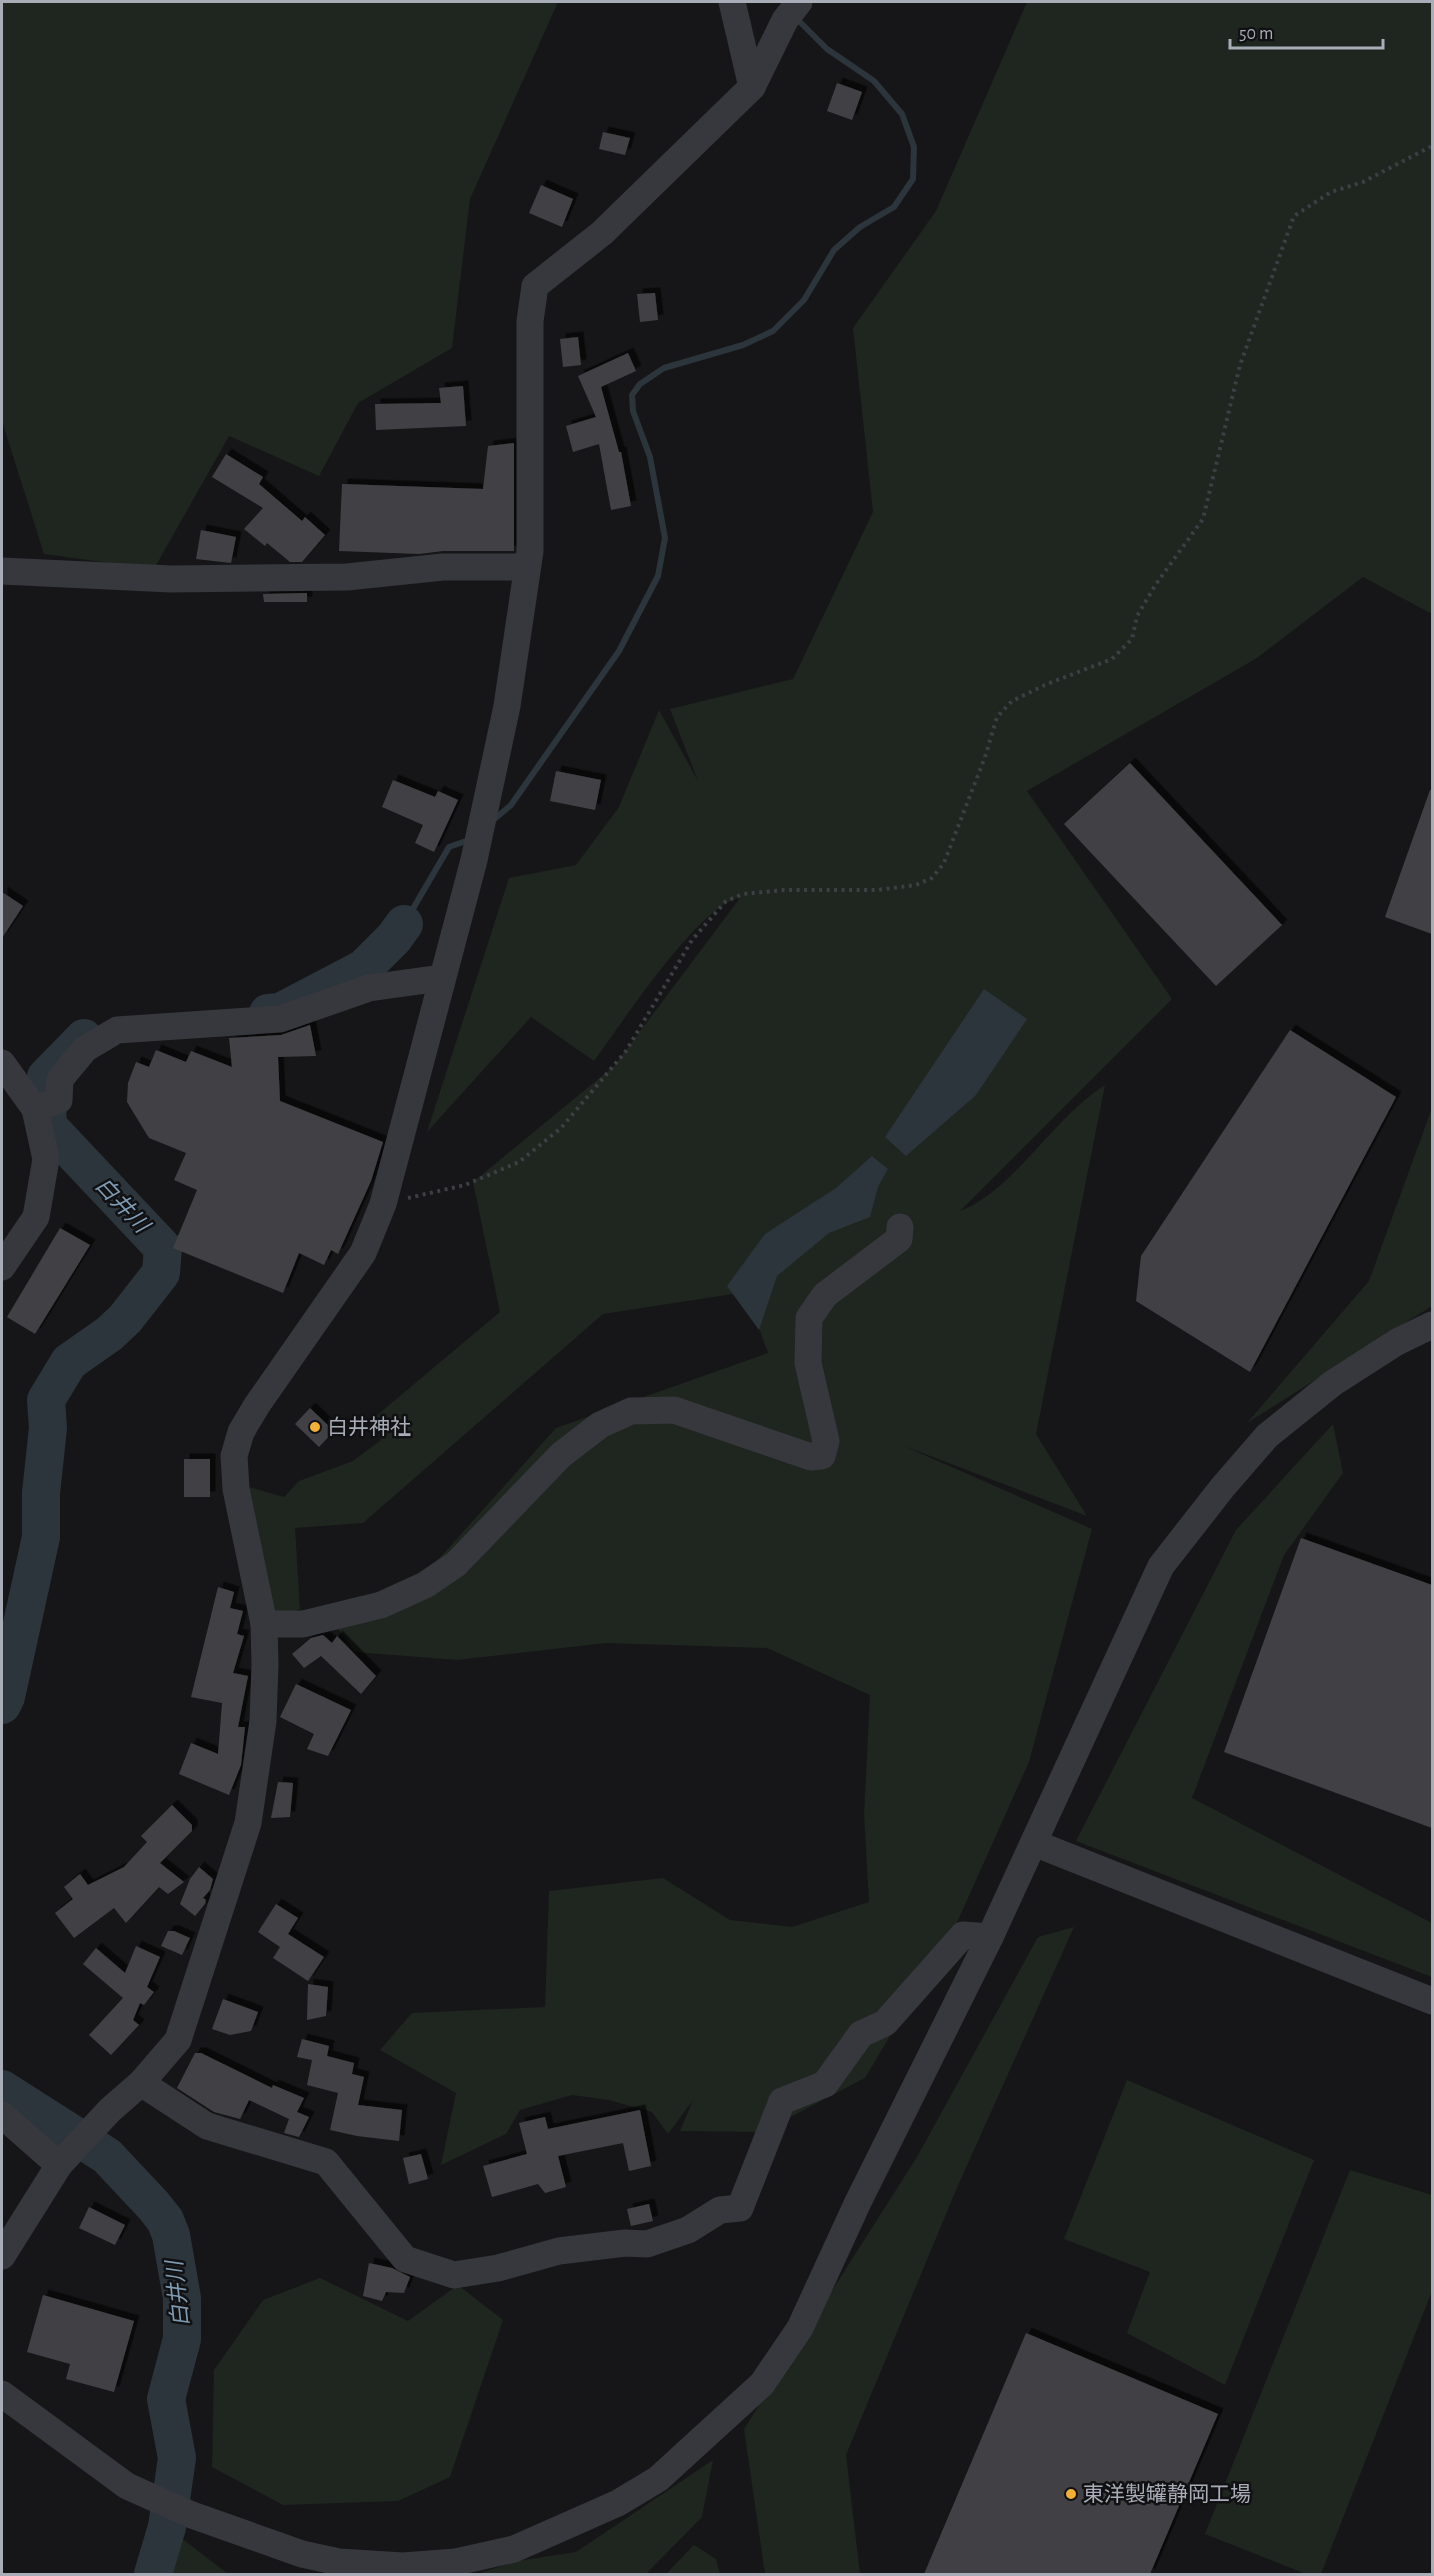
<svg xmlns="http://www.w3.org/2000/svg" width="1434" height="2576" viewBox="0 0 1434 2576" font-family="'Alegreya Sans','Noto Sans JP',sans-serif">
<defs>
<filter id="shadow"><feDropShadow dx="5.5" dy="-5.5" stdDeviation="0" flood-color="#0009"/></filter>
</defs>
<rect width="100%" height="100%" fill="#161618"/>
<g fill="#1e261f">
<polygon points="2,2 558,2 470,199 452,348 358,403 319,476 229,436 154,569 44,554 2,421"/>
<path d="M 1027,2 L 1432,2 L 1432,614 L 1363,577 L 1257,658 L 1027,791 L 1172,999 L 960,1211 C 1013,1191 1054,1117 1105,1085 L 1036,1434 L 1087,1516 L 904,1446 L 1092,1529 L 1029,1762 L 955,1927 L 865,2078 L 762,2132 L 680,2131 L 693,2100 L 668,2134 L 652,2112 L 609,2100 L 572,2095 L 520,2110 L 506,2134 L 441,2165 L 456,2093 L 380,2050 L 412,2013 L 545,2007 L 549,1891 L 663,1878 L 730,1920 L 792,1927 L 869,1902 L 864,1815 L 870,1695 L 767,1648 L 606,1643 L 457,1660 L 355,1652 L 332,1621 L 428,1571 L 556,1428 L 768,1353 L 746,1292 L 603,1314 L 363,1523 L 295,1528 L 300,1609 L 275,1619 L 249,1487 L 284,1497 L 299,1481 L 353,1461 L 381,1440 L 376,1416 L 500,1312 L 473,1182 L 614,1066 L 740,898 C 701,902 620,1026 594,1061 L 531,1017 L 427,1132 L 509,878 L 576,865 L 619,807 L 659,710 L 698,781 L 670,709 L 793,679 L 873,512 L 853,328 L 936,211 Z"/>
<polygon points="1432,1108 1432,1306 1247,1423 1369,1281"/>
<polygon points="1333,1424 1343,1473 1284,1555 1192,1798 1432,1923 1432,1977 1076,1841 1236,1530"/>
<polygon points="1074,1927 956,2190 846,2455 860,2574 765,2574 744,2429 917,2157 1038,1937"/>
<polygon points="1127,2080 1314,2160 1225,2385 1127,2333 1150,2272 1064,2239"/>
<polygon points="1350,2170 1432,2195 1432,2291 1321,2574 1306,2574 1205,2534"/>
<polygon points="320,2278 408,2321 458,2285 503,2320 450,2477 398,2501 283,2505 212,2467 214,2370 263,2300"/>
<polygon points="713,2460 702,2517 646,2574 477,2574 517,2561 576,2552"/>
<polygon points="167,2527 228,2574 169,2574"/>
<polygon points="694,2545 716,2559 720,2574 666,2574"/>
</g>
<g fill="#2c353c">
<polygon points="984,989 1027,1019 976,1095 906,1156 885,1137"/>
<polygon points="872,1156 888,1169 878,1187 870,1217 829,1233 777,1276 759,1330 727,1286 765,1234 836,1188"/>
</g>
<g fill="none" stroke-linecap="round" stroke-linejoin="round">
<g stroke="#2c353c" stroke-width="6">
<polyline points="491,822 511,805 619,651 658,576 665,538 650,457 633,411 632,395 640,384 664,368 743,345 773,331 804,300 834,250 860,227 894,207 913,179 914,147 902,114 874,81 827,49 796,18"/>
<polyline points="404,924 449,847 469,840"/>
</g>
<g stroke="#2c353c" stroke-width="38">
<polyline points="268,1013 280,1012 364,968 394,938 404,924"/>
<polyline points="2,1705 6,1697 41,1537 41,1493 48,1428 46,1400 69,1362 109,1334 125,1319 161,1273 163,1248 48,1126 46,1077 84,1038"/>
<polyline points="2,2089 107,2156 153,2205 165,2220 171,2235 182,2298 182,2339 166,2399 177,2458 167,2527 153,2574"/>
</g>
</g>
<g fill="#404145" filter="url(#shadow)">
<polygon points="837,83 862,92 852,120 827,111"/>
<polygon points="603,132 630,138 625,155 599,149"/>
<polygon points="541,185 573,199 562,227 529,213"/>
<polygon points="655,293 658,320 640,322 637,294"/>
<polygon points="578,337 581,365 563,367 560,339"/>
<polygon points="628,353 636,371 601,387 619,452 621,452 631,506 611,510 599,444 573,452 566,426 596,417 578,376"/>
<polygon points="463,386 466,426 376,430 375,404 441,403 439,388"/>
<polygon points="514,443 514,551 443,551 419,554 339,551 342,484 483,489 488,446"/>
<polygon points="226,454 263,477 259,484 302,521 305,517 325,535 302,562 290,562 267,543 265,546 244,529 263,508 212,477"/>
<polygon points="201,530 236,537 231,563 196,559"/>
<polygon points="307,593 307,602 264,602 263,594"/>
<polygon points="1130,763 1282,925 1216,986 1064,824"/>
<polygon points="556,771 601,780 595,810 550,801"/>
<polygon points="393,780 435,797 438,791 458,800 434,852 415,843 423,825 382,807"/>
<polygon points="1430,790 1432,790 1432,934 1385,917"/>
<polygon points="2,892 23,906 2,938"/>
<polygon points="310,1025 316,1056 278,1057 280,1101 383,1142 371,1181 338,1254 331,1250 324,1265 299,1253 283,1293 173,1248 197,1190 174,1180 186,1153 149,1138 127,1102 128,1083 136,1062 149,1067 156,1050 186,1062 191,1051 232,1067 229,1038 281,1035"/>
<polygon points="1290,1030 1396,1097 1250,1372 1136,1301 1141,1256"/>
<polygon points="60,1228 90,1245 35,1334 7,1317"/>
<polygon points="310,1408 334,1431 319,1447 295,1424"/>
<rect x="184" y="1459" width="26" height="38"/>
<polygon points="1301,1538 1432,1585 1432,1828 1224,1752"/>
<polygon points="218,1587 234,1592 230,1608 243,1611 237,1634 244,1636 233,1673 248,1676 238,1727 245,1727 241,1765 229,1795 179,1774 191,1743 218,1754 222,1703 191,1697"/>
<polygon points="323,1635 332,1643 337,1636 376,1676 361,1694 321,1656 304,1668 292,1654 311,1638"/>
<polygon points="296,1684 351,1710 328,1756 307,1749 314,1734 280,1717"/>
<polygon points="278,1782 293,1783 290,1817 271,1818"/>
<polygon points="172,1805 192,1825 192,1831 160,1863 184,1882 168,1894 159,1887 126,1923 114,1908 74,1938 55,1913 73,1899 64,1887 80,1874 88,1885 124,1867 147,1842 141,1836"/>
<polygon points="199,1867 213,1879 210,1890 203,1898 206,1900 205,1904 195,1916 180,1904 190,1879"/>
<polygon points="276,1904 298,1918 288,1934 324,1957 308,1981 273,1958 280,1947 258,1932"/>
<polygon points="168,1931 174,1931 190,1938 182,1955 161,1946"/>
<polygon points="136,1946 160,1957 147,1987 154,1992 144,2005 140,2003 133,2020 139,2025 111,2055 89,2035 123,1998 83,1964 96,1948 125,1973"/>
<polygon points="308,1984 328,1987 326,2016 307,2020"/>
<polygon points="223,1999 258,2012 251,2031 230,2035 212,2029"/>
<polygon points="302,2039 329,2046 327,2056 354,2063 352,2074 364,2077 358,2105 402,2110 399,2141 357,2136 330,2130 338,2093 307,2085 312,2060 297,2057"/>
<polygon points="195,2053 201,2053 272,2088 273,2085 304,2098 297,2112 309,2117 299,2137 284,2133 289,2119 249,2100 240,2119 214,2112 177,2088"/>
<polygon points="640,2110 651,2166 629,2171 623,2143 558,2156 566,2187 545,2193 538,2184 492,2197 483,2166 527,2154 519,2123 545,2117 548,2129"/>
<polygon points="421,2154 428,2179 409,2184 403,2158"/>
<polygon points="649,2204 653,2221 631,2226 627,2209"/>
<polygon points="89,2207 125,2225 115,2245 79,2228"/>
<polygon points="369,2263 392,2268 410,2277 404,2293 386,2292 382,2301 363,2296"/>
<polygon points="43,2295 134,2321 114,2392 66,2379 70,2364 27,2352"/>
<polygon points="1026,2333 1218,2414 1150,2574 924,2574"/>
</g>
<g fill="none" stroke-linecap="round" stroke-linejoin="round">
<polyline stroke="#3d3f44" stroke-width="4" stroke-dasharray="3 4.5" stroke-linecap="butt" points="408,1198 465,1185 519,1162 561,1128 626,1051 692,940 726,901 743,894 784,890 877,890 916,885 932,878 944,863 985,757 997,717 1012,701 1047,684 1112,659 1132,639 1137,616 1156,584 1203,519 1240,365 1294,216 1331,192 1363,182 1432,146"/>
<g stroke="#37383d" stroke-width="27">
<polyline points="732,2 752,87"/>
<polyline points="2,571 171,579 347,577 443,567 527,567"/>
<polyline points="2,1063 35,1109 46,1159 36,1217 2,1267"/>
<polyline points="35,1109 59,1100 60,1079 85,1049 117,1030 280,1019 369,988 441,978"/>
<polyline points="264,1624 303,1624 381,1605 425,1585 456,1564 561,1455 600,1425 631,1411 674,1410 811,1457 822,1456 826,1441 808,1363 809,1318 825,1295 899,1239 900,1227"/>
<polyline points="1034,1843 1432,2001"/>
<polyline points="141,2083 207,2126 326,2162 405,2259 454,2275 498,2268 559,2251 625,2243 647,2244 688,2230 720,2210 740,2208 782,2101 825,2084 861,2034 885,2023 963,1935 990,1937"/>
<polyline points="2,2115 59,2165"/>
<polyline points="2,2256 59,2165 110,2110 141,2083 178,2040 248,1823 263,1721 265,1665 264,1624 236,1489 234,1456 241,1432 257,1405 363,1253 383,1204 474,860 507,706 530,551 530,321 535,286 602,233 752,87 785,20 799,2"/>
<polyline points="2,2394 127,2486 192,2515 302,2554 339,2562 403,2566 456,2562 514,2549 618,2503 658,2479 762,2384 800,2328 858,2202 990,1937 1161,1566 1222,1488 1267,1436 1333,1383 1397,1342 1432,1325"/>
</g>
</g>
<g fill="#f2b134" stroke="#111113" stroke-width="2">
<circle cx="315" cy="1427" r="6"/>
<circle cx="1071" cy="2494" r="6"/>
</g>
<g text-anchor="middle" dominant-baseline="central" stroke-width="5" stroke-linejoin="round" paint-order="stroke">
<g font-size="21" fill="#a8adb8" stroke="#111113" text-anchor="start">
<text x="327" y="1427">白井神社</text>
<text x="1083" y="2494">東洋製罐静岡工場</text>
</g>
<g font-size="22" font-style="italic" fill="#7f9bb3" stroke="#111113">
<text transform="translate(122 1205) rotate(47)">白井川</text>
<text transform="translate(178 2294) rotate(-96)">白井川</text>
</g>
</g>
<rect width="1434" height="2576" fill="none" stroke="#a8adb8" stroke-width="6"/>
<path d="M1230 39v9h153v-9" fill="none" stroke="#a8adb8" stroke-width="3"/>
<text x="1239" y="39" font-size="18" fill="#a8adb8" stroke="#111113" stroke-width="4.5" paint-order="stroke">50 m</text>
</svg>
